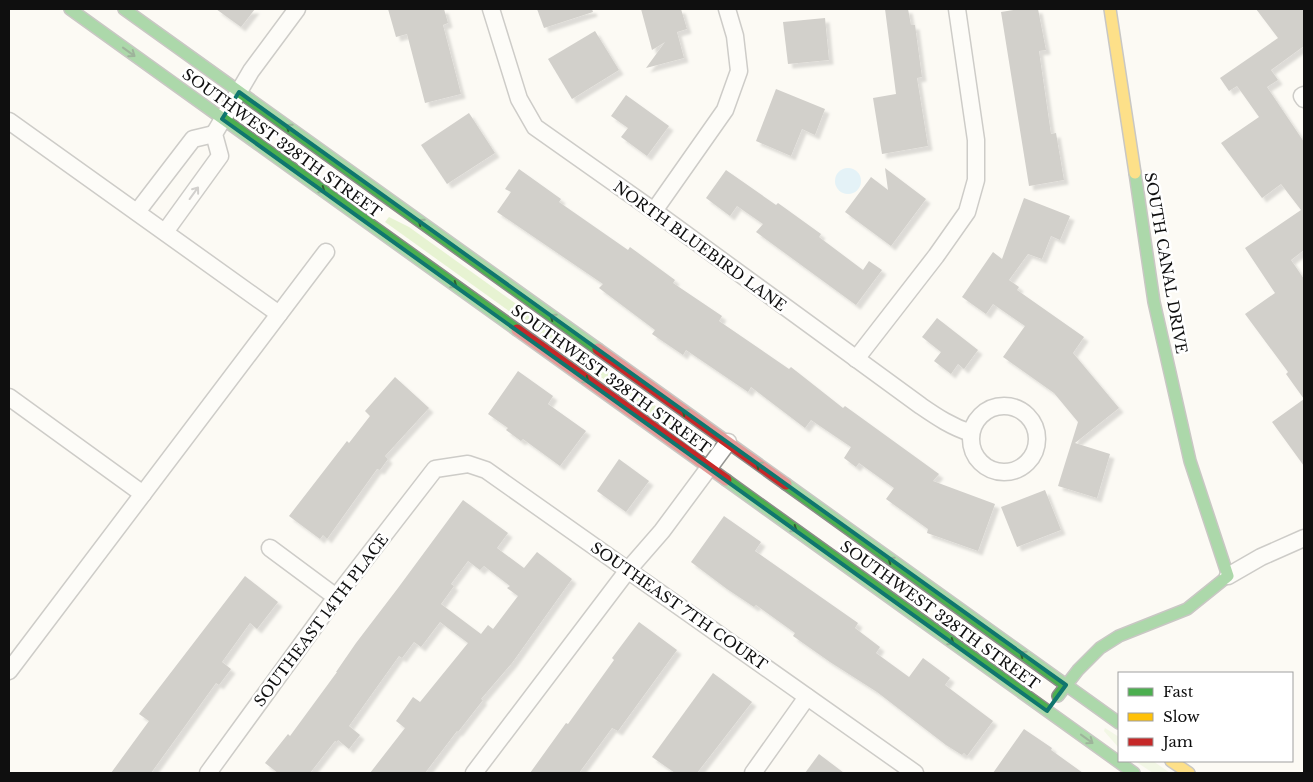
<svg xmlns="http://www.w3.org/2000/svg" width="1313" height="782" viewBox="0 0 1313 782" font-family="'Libre Baskerville',serif">
<defs>
<filter id="shadow"><feDropShadow dx="4.5" dy="4.5" stdDeviation="1" flood-color="#0004"/></filter>
</defs>
<rect width="100%" height="100%" fill="#fcfaf4"/>
<g fill="#e7f3d2">
<polygon points="389,217 409,227 650,400 673,425 673,426 669,426 385,222"/>
<polygon points="1105,728 1119,737 1119,748 1104,731"/>
<polygon points="1135,761 1153,761 1170,773 1153,773"/>
</g>
<circle fill="#c7e9fa" cx="848" cy="181" r="13"/>
<g fill="#a09d99" fill-rule="evenodd" filter="url(#shadow)">
<polygon points="216,9 255,9 241,27"/>
<polygon points="388,9 444,9 448,23 443,25 461,94 425,103 407,34 396,37"/>
<polygon points="537,9 592,9 593,12 544,28"/>
<polygon points="641,9 681,9 687,29 677,32 684,58 646,68 665,42 652,50"/>
<polygon points="885,9 908,9 911,25 915,25 922,77 917,78 928,146 882,154 873,98 896,94"/>
<polygon points="1020,9 1038,9 1046,50 1039,51 1051,134 1056,133 1064,180 1029,186 1001,12"/>
<polygon points="1256,9 1304,9 1304,46 1271,70 1278,80 1267,87 1304,142 1304,250 1291,260 1304,279 1304,466 1272,422 1304,399 1286,374 1288,372 1245,314 1275,293 1245,248 1301,210 1281,184 1262,198 1221,143 1259,117 1237,86 1229,91 1220,78 1278,38"/>
<polygon points="825,18 829,60 788,64 783,22"/>
<polygon points="595,31 619,70 572,99 548,59"/>
<polygon points="776,89 825,109 815,135 802,129 791,156 756,141"/>
<polygon points="626,95 669,126 647,156 621,137 628,128 611,116"/>
<polygon points="469,113 495,153 447,184 421,145"/>
<polygon points="885,168 926,199 891,246 845,212 871,177 888,190"/>
<polygon points="519,169 561,199 559,202 628,250 630,247 675,280 673,283 722,316 719,321 789,369 791,367 843,408 845,406 939,474 933,481 995,504 978,551 927,533 928,529 886,499 894,488 859,463 856,467 844,458 851,447 811,420 805,428 751,387 748,392 686,350 683,355 652,334 655,330 599,288 603,284 497,212 511,192 505,189"/>
<polygon points="726,170 776,205 778,203 821,234 819,237 863,270 869,261 882,270 856,305 756,232 763,224 737,206 730,216 706,198"/>
<polygon points="1024,198 1070,216 1060,240 1051,236 1042,259 1028,254 1009,280 1019,287 1017,290 1084,337 1073,353 1119,408 1075,443 1110,454 1097,498 1058,486 1078,422 1054,393 1003,357 1025,326 993,304 986,314 962,297 993,252 1002,259"/>
<polygon points="937,318 978,350 964,369 958,364 951,374 934,361 941,352 922,337"/>
<polygon points="518,371 553,396 548,404 586,431 560,466 523,439 521,441 506,430 508,428 488,414"/>
<polygon points="395,377 429,408 385,456 388,459 380,470 377,469 327,539 323,535 320,539 289,516 347,441 349,443 370,416 365,411"/>
<polygon points="619,459 649,481 626,512 597,491"/>
<polygon points="1045,490 1061,530 1017,547 1001,507"/>
<path d="M 463,500 L 508,533 L 497,548 L 524,568 L 537,552 L 572,579 L 512,663 L 481,699 L 483,700 L 458,732 L 457,731 L 425,773 L 370,773 L 405,728 L 396,721 L 413,697 L 420,702 L 468,643 L 440,622 L 421,647 L 414,642 L 402,658 L 399,656 L 349,726 L 360,735 L 349,749 L 338,740 L 337,742 L 335,741 L 310,773 L 278,773 L 265,763 L 288,734 L 290,736 L 337,672 L 336,672 L 356,643 L 398,588 ZM 468,561 L 480,570 L 484,566 L 510,586 L 507,588 L 518,596 L 493,629 L 488,625 L 481,634 L 441,604 L 454,586 L 451,584 Z"/>
<polygon points="724,516 761,542 755,551 858,623 855,628 880,647 876,653 909,677 923,658 950,678 945,685 993,721 967,756 964,753 962,755 946,745 877,692 830,662 793,636 795,633 756,605 754,607 727,589 691,562"/>
<polygon points="245,576 278,602 257,629 250,623 222,662 231,669 219,685 216,683 151,773 111,773 149,721 139,714"/>
<polygon points="639,622 677,650 618,731 612,728 579,773 530,773 566,723 568,724 614,660 612,658"/>
<polygon points="713,673 752,702 697,773 675,773 652,757"/>
<polygon points="1024,729 1052,748 1051,750 1083,773 993,773"/>
<polygon points="819,754 844,773 805,773"/>
</g>
<g fill="none" stroke-linecap="round" stroke-linejoin="round">
<defs>
<g id="street">
<path d="M 491,9 L 519,99 L 535,127 L 654,211 L 921,406 C 937,417 952,427 971,433"/>
<polyline points="1304,95 1302,96 1304,99"/>
<polyline points="9,121 279,314"/>
<polyline points="654,211 725,110 739,71 735,36 727,9"/>
<polyline points="137,212 193,139 214,134"/>
<polyline points="165,232 220,156 214,134 251,71 297,9"/>
<polyline points="856,359 936,256 967,212 976,180 976,140 957,9"/>
<polyline points="9,397 143,494"/>
<circle cx="1004" cy="439" r="33"/>
<polyline points="270,548 336,597"/>
<polyline points="1228,576 1261,557 1304,538"/>
<polyline points="9,671 326,252"/>
<polyline points="208,773 336,597 435,469 468,464 486,470 915,773"/>
<polyline points="474,773 628,570 662,531 728,442"/>
<polyline points="753,773 807,697"/>
</g>
<g id="fast">
<polyline points="70,9 517,330"/>
<polyline points="124,9 598,349"/>
<polyline points="726,480 1134,773"/>
<polyline points="786,484 1119,723"/>
<polyline points="1058,696 1078,670 1100,648 1119,636 1187,609 1228,576 1190,461 1154,302 1135,173"/>
</g>
<g id="slow">
<polyline points="1110,9 1135,173"/>
<polyline points="1171,761 1189,773"/>
</g>
<g id="jam">
<polyline points="517,330 726,480"/>
<polyline points="598,349 786,484"/>
</g>
</defs>
<use href="#street" stroke="#969592" stroke-width="19"/>
<use href="#fast" stroke="#8c8b89" stroke-width="14"/>
<use href="#slow" stroke="#8c8b89" stroke-width="14"/>
<use href="#jam" stroke="#8c8b89" stroke-width="14"/>
<use href="#street" stroke="#fffefd" stroke-width="16"/>
<use href="#fast" stroke="#4caf50" stroke-width="11"/>
<use href="#slow" stroke="#ffc107" stroke-width="11"/>
<use href="#jam" stroke="#c62828" stroke-width="11"/>
</g>
<defs><path id="oneway-shaft" d="M-6 0H5M1.5-3L5.5 0L1.5 3" fill="none" stroke-width="1.6" stroke-linecap="round" stroke-linejoin="round" transform="scale(1.25)"/></defs>
<g stroke="#2e5f30">
<use href="#oneway-shaft" transform="translate(129 52) rotate(36)"/>
<use href="#oneway-shaft" transform="translate(292 129) rotate(-145)"/>
<use href="#oneway-shaft" transform="translate(319 188) rotate(36)"/>
<use href="#oneway-shaft" transform="translate(424 224) rotate(-144)"/>
<use href="#oneway-shaft" transform="translate(451 283) rotate(36)"/>
<use href="#oneway-shaft" transform="translate(556 319) rotate(-144)"/>
<use href="#oneway-shaft" transform="translate(583 378) rotate(36)"/>
<use href="#oneway-shaft" transform="translate(688 414) rotate(-144)"/>
<use href="#oneway-shaft" transform="translate(762 467) rotate(-144)"/>
<use href="#oneway-shaft" transform="translate(791 527) rotate(35)"/>
<use href="#oneway-shaft" transform="translate(894 562) rotate(-144)"/>
<use href="#oneway-shaft" transform="translate(948 640) rotate(36)"/>
<use href="#oneway-shaft" transform="translate(1026 656) rotate(-144)"/>
<use href="#oneway-shaft" transform="translate(1087 739) rotate(36)"/>
</g>
<use stroke="#9f9e9e" href="#oneway-shaft" transform="translate(194 193) rotate(-54)"/>
<path d="M0 0H1313V782H0ZM 239,92 L 1066,685 L 1047,711 L 222,119 Z" fill="#fcfaf4" fill-opacity=".55" fill-rule="evenodd"/>
<path fill="none" stroke="#0f766e" stroke-width="4" stroke-linejoin="round" d="M 239,92 L 1066,685 L 1047,711 L 222,119 Z"/>
<g text-anchor="middle" dominant-baseline="central" stroke-width="5" stroke-linejoin="round" paint-order="stroke">
<g font-size="15" fill="#0f0f0f" stroke="#fff">
<text transform="translate(282 143) rotate(36)">SOUTHWEST 328TH STREET</text>
<text transform="translate(700 246) rotate(36)">NORTH BLUEBIRD LANE</text>
<text transform="translate(1166 263) rotate(80)">SOUTH CANAL DRIVE</text>
<text transform="translate(611 379) rotate(36)">SOUTHWEST 328TH STREET</text>
<text transform="translate(679 606) rotate(35)">SOUTHEAST 7TH COURT</text>
<text transform="translate(940 615) rotate(36)">SOUTHWEST 328TH STREET</text>
<text transform="translate(321 620) rotate(-53)">SOUTHEAST 14TH PLACE</text>
</g>
</g>
<rect width="1313" height="782" fill="none" stroke="#0f0f0f" stroke-width="20"/>
<rect x="1118" y="672" width="175" height="90" fill="#ffffff" stroke="#9f9f9f"/>
<rect x="1128" y="688" width="25" height="8" fill="#4caf50" stroke="#9f9f9f"/>
<text x="1163" y="697" font-size="15" fill="#0f0f0f">Fast</text>
<rect x="1128" y="713" width="25" height="8" fill="#ffc107" stroke="#9f9f9f"/>
<text x="1163" y="722" font-size="15" fill="#0f0f0f">Slow</text>
<rect x="1128" y="738" width="25" height="8" fill="#c62828" stroke="#9f9f9f"/>
<text x="1163" y="747" font-size="15" fill="#0f0f0f">Jam</text>
</svg>
